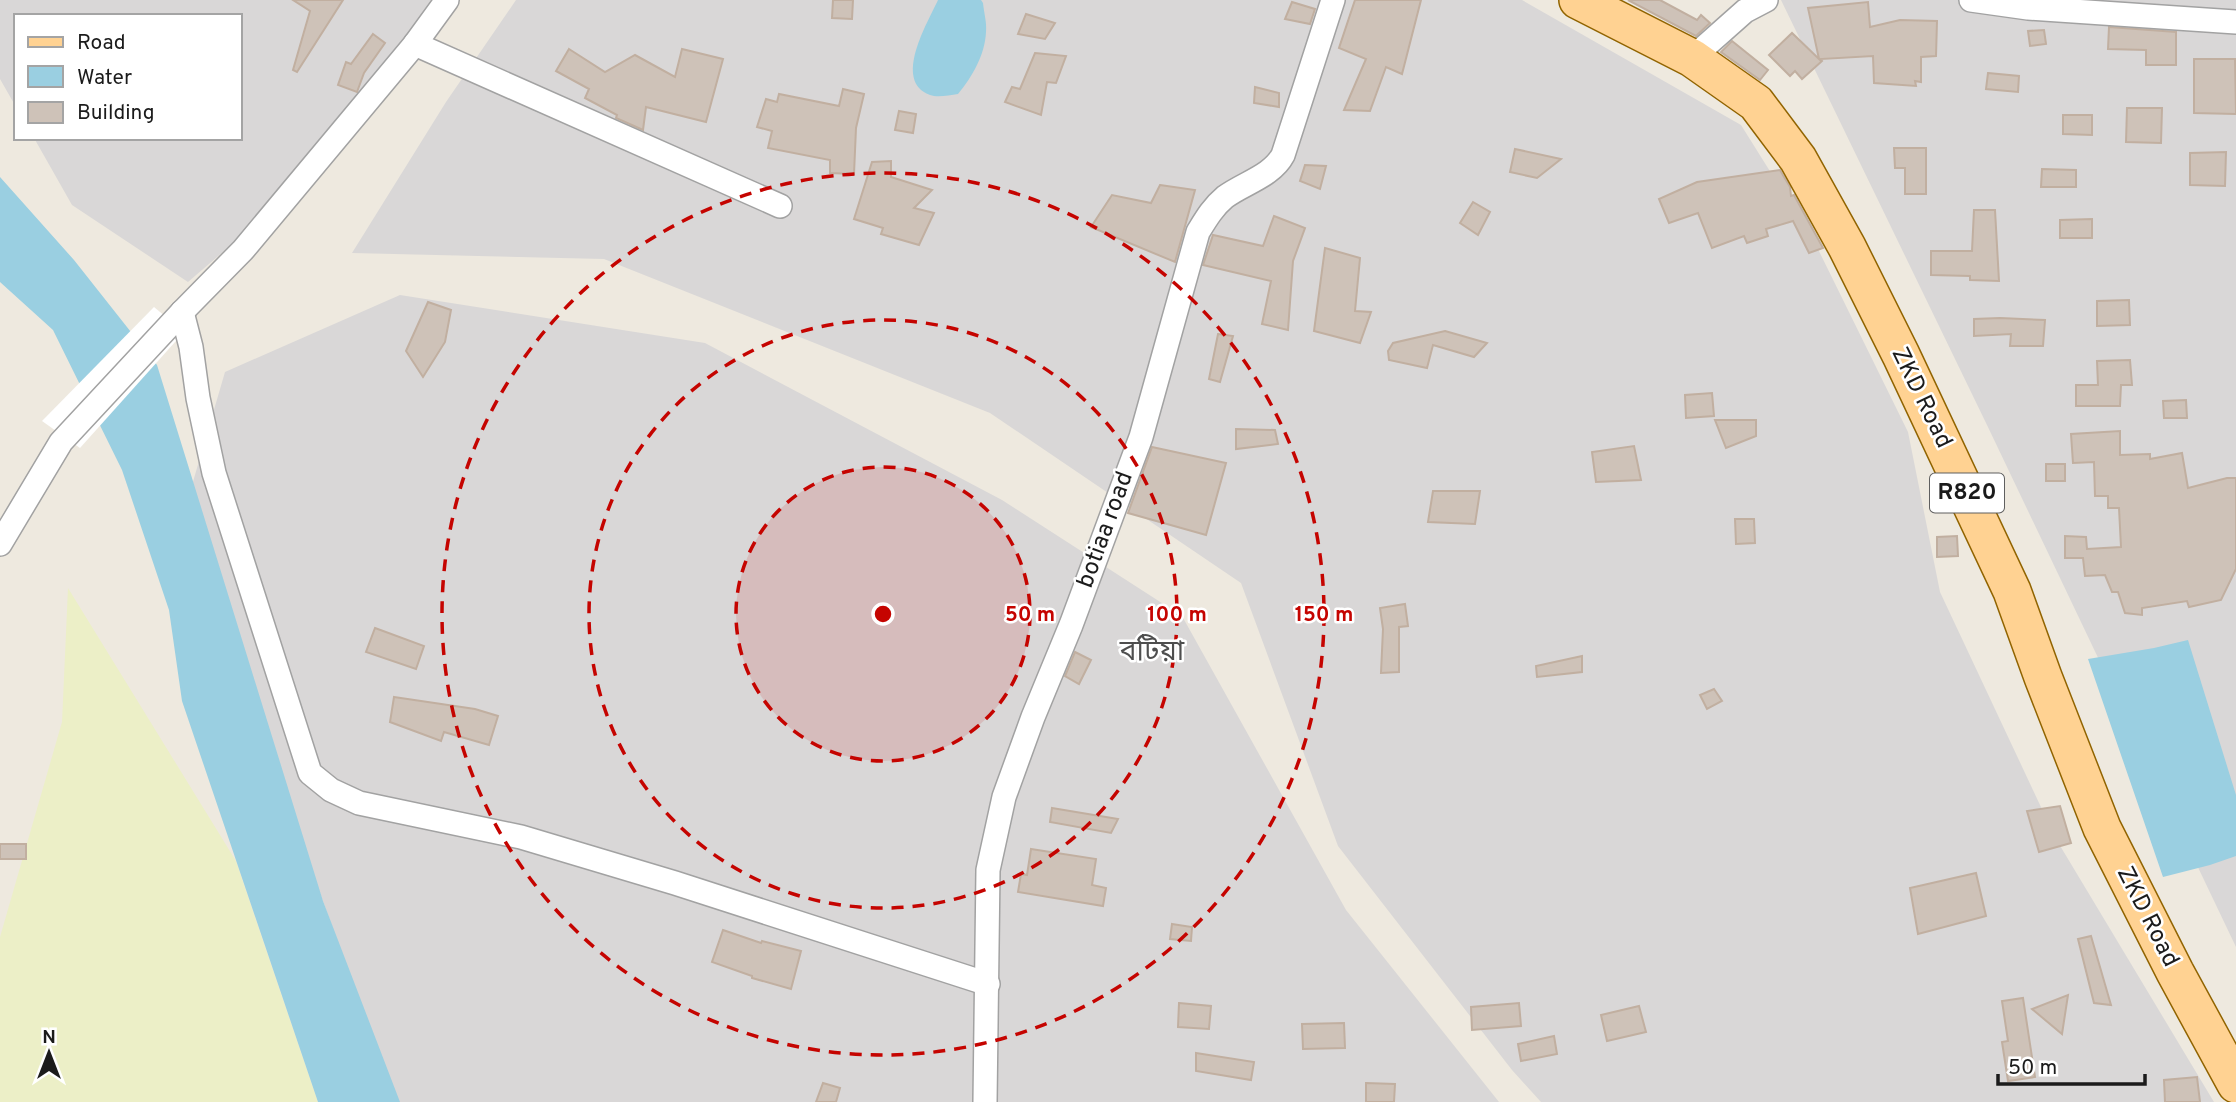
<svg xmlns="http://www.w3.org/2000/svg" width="2236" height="1102" viewBox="0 0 2236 1102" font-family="Overpass,'Noto Sans Bengali',sans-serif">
<rect width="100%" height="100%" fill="#eee9df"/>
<g fill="#d9d7d7">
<polygon points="0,0 441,0 330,160 188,282 72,205 34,138 240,138 240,16 16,16 16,107 0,79"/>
<polygon points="516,0 1522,0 1741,125 1815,243 1908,432 1940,592 2056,839 2214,1102 1541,1102 1512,1070 1338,846 1241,583 990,413 604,259 352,253 446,102"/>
<polygon points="1781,0 2236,0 2236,947 1987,425"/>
<polygon points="400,295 705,343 1002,500 1182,616 1346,910 1499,1102 396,1102 183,516 225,372"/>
</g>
<polygon fill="#ecefc7" points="68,588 236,861 318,1102 0,1102 0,937 62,722"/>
<g fill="#9acfe1">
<path d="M 938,0 L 981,0 L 983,3 C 984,13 987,23 986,32 C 985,55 972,77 958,94 C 949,95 938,98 930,95 C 892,81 928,22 938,0 Z"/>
<polygon points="0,177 74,260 157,365 323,901 400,1102 318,1102 182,701 169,610 122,470 53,330 0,282"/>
<polygon points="2188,640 2236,795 2236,856 2210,865 2163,877 2088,659 2154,648"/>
</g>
<polygon fill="#fff" points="154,307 184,332 80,448 42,421"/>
<g fill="#cec2b8" stroke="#c1afa0" stroke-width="2">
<polygon points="293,0 343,0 297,72 293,70 310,11"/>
<polygon points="833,0 853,0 852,19 832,18"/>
<polygon points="1355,0 1421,0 1402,74 1386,67 1370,111 1344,110 1366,59 1339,48"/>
<polygon points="1628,0 1660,0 1697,20 1701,15 1710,23 1696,36"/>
<polygon points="1292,2 1315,9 1310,24 1285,19"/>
<polygon points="1868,2 1870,27 1900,20 1937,21 1936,56 1921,57 1921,82 1915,81 1916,86 1874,83 1873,56 1820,59 1822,61 1802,79 1795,71 1790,76 1769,55 1792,33 1819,59 1808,8"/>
<polygon points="1026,14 1055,23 1045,39 1018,34"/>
<polygon points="2109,27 2176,32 2176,65 2146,65 2146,50 2108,49"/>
<polygon points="2044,30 2046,44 2030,46 2028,31"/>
<polygon points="373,34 385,43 364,73 357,92 338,85 346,62 351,64"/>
<polygon points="1732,41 1768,70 1760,80 1721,52"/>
<polygon points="569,49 605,72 635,55 675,77 682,49 723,59 706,122 646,107 643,130 616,118 617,115 585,98 589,89 556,71"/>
<polygon points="1035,53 1066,56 1056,83 1047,82 1041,115 1005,102 1012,87 1020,89"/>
<polygon points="2194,59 2235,59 2236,114 2194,113"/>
<polygon points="1988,73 2019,76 2018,92 1986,89"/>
<polygon points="1255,87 1279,93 1279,107 1254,103"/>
<polygon points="843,89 864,94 856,128 854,174 830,173 830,160 768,148 772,131 757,127 766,99 777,102 779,94 839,106"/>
<polygon points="2127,108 2162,108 2161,143 2126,142"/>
<polygon points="899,111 916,114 913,133 895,130"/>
<polygon points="2063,115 2092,115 2092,135 2063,134"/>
<polygon points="1894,148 1926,148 1926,194 1905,194 1905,168 1895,168"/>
<polygon points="1515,149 1561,159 1537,178 1510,172"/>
<polygon points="2226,152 2225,186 2190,185 2190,153"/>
<polygon points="891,161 891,177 932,190 914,208 934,213 919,245 881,234 883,228 854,219 872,162"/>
<polygon points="1305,165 1326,166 1320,189 1300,181"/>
<polygon points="2042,169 2076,170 2076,187 2041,187"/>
<polygon points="1780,170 1790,187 1791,196 1794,195 1823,248 1809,253 1793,221 1766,229 1768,236 1747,243 1744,236 1712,248 1698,213 1669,223 1659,199 1697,182"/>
<polygon points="1160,185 1195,190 1175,262 1091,227 1112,195 1151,203"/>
<polygon points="1473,202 1490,212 1478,235 1460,223"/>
<polygon points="1974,210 1995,210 1999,281 1970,280 1970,276 1931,275 1931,251 1972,251"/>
<polygon points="1274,216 1305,228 1293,261 1288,330 1262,324 1271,281 1203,265 1213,235 1263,246"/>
<polygon points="2092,219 2092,238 2060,238 2060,220"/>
<polygon points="1325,248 1360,258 1355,311 1371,312 1360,343 1314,331"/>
<polygon points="2129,300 2130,325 2097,326 2097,301"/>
<polygon points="428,302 451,310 445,342 423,377 406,351"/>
<polygon points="2000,318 2045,320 2043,346 2010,346 2011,334 1974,336 1974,319"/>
<polygon points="1445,331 1487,343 1474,357 1433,345 1427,368 1389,360 1388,351 1393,343"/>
<polygon points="1218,334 1233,336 1220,382 1209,379"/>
<polygon points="2130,360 2132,385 2121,385 2120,406 2076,406 2076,385 2098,385 2097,361"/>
<polygon points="1712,393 1714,416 1686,418 1685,395"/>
<polygon points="2186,400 2187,418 2164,418 2163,401"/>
<polygon points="1715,420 1756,420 1756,436 1726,448"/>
<polygon points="1236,429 1275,430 1278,444 1236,449"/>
<polygon points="2120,431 2120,455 2150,454 2150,459 2182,453 2188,488 2227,478 2236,478 2236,569 2221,600 2189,607 2187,601 2142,608 2142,615 2125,613 2118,592 2112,592 2105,575 2085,576 2083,558 2065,558 2065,536 2086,537 2087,549 2121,547 2119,508 2108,508 2108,496 2095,496 2094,462 2073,463 2071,434"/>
<polygon points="1634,446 1641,480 1596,482 1592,452"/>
<polygon points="1152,447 1226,463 1206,535 1128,513"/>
<rect x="2046" y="464" width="19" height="17"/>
<polygon points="1433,491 1480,491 1475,524 1428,522"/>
<polygon points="1735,519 1754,519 1755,543 1736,544"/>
<polygon points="1957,536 1958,556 1937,557 1937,537"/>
<polygon points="1405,604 1408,626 1399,627 1399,672 1381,673 1383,629 1380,608"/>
<polygon points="375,628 424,646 416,669 366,652"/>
<polygon points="1075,652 1091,660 1079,684 1065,676"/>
<polygon points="1582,656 1582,672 1537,677 1536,666"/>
<polygon points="1714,689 1722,701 1707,709 1700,695"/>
<polygon points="394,697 475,709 498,716 489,745 444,732 441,741 390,722"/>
<polygon points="2060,806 2071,843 2039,852 2027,811"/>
<polygon points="1052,808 1118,819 1111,833 1050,822"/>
<rect x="0" y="844" width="26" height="15"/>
<polygon points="1031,849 1096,859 1092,885 1106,888 1103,906 1018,892 1021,874 1027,875"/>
<polygon points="1976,873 1986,916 1918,934 1910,888"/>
<polygon points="1172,924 1192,927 1191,941 1170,939"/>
<polygon points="723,930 761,943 762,941 801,951 791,989 752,978 752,976 712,962"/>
<polygon points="2091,936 2111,1005 2094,1003 2078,939"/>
<polygon points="2068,995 2062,1034 2032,1009"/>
<polygon points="2023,998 2035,1077 2008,1081 2002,1042 2008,1041 2002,1001"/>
<polygon points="1179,1003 1211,1006 1209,1029 1178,1027"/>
<polygon points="1519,1003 1521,1026 1472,1030 1471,1007"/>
<polygon points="1639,1006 1646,1032 1607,1041 1601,1015"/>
<polygon points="1344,1023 1345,1048 1303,1049 1302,1024"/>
<polygon points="1554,1036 1557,1054 1521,1061 1518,1044"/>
<polygon points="1196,1053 1254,1062 1251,1080 1196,1071"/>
<polygon points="2197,1077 2200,1102 2165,1102 2164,1080"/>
<polygon points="823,1083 840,1088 836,1102 816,1102"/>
<polygon points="1366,1083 1395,1084 1394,1102 1366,1102"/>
</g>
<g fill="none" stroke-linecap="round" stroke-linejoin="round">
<defs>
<g id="street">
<polyline points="1971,0 2028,8 2236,22"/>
<polyline points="415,44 780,206"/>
<polyline points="1692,58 1745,11 1766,0"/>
<polyline points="182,312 191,347 198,398 214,473 310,773 331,790 359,803 521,837 675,883 988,984"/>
<polyline points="0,544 61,442 182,312 243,250 415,44 447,0"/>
<path d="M 985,1102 L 988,870 L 1004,797 L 1033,717 L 1071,625 L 1141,437 L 1198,232 C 1206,219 1213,207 1225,197 C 1244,183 1272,176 1283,155 L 1333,0"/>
</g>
<polyline id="primary" points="1578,0 1692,58 1756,103 1798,159 1847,247 1901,355 2012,591 2043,677 2102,828 2175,972 2236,1084"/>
</defs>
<use href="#street" stroke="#a2a2a2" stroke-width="26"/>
<use href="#primary" stroke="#916400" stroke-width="40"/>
<use href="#street" stroke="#fff" stroke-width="23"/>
<use href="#primary" stroke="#ffd292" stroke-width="37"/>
</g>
<circle cx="883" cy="614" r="147" fill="#c50400" fill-opacity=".12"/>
<g fill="none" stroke="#c50400" stroke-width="3.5" stroke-dasharray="12 9">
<circle cx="883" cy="614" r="147"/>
<circle cx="883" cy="614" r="294"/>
<circle cx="883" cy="614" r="441"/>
</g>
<g text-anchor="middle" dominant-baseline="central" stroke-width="5" stroke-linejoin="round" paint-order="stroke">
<rect fill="#fff" stroke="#5f5f5f" stroke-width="2" x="1930" y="473.5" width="74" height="39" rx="5"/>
<g font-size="23" font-weight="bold" fill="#1b1b1b">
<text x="1967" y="493">R820</text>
</g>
<g font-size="24" fill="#1b1b1b" stroke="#fff">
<text transform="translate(1921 398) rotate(64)">ZKD Road</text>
<text transform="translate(1106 530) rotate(-70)">botiaa road</text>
<text transform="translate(2147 917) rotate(63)">ZKD Road</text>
</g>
<g font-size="28" fill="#4e4e4e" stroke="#fff">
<text x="1152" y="653">বটিয়া</text>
</g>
</g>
<circle cx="883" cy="614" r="10" fill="#c50400" stroke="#fff" stroke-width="3.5"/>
<g font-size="21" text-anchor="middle" font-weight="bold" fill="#c50400" stroke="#fff" stroke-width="5" stroke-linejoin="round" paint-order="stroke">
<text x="1030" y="621">50 m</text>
<text x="1177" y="621">100 m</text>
<text x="1324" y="621">150 m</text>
</g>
<rect x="14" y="14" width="228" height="126" fill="#ffffff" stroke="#a4a4a4" stroke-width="2"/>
<rect x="28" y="37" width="35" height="10" fill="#ffd292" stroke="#a4a4a4" stroke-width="2"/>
<text x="77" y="49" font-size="21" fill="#1b1b1b">Road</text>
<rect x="28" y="66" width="35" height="21" fill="#9acfe1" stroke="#a4a4a4" stroke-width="2"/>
<text x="77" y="84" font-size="21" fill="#1b1b1b">Water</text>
<rect x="28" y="102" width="35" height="21" fill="#cec2b8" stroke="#a4a4a4" stroke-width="2"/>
<text x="77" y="119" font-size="21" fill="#1b1b1b">Building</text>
<g transform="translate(49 1053)" stroke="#ffffff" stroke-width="5" paint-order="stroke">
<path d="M0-5L12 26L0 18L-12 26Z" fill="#1b1b1b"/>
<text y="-10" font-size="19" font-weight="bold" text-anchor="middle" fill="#1b1b1b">N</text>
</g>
<path d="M1998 1074v10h147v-10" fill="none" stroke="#1b1b1b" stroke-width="3.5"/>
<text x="2008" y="1074" font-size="21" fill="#1b1b1b" stroke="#ffffff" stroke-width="5" paint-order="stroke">50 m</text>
</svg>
